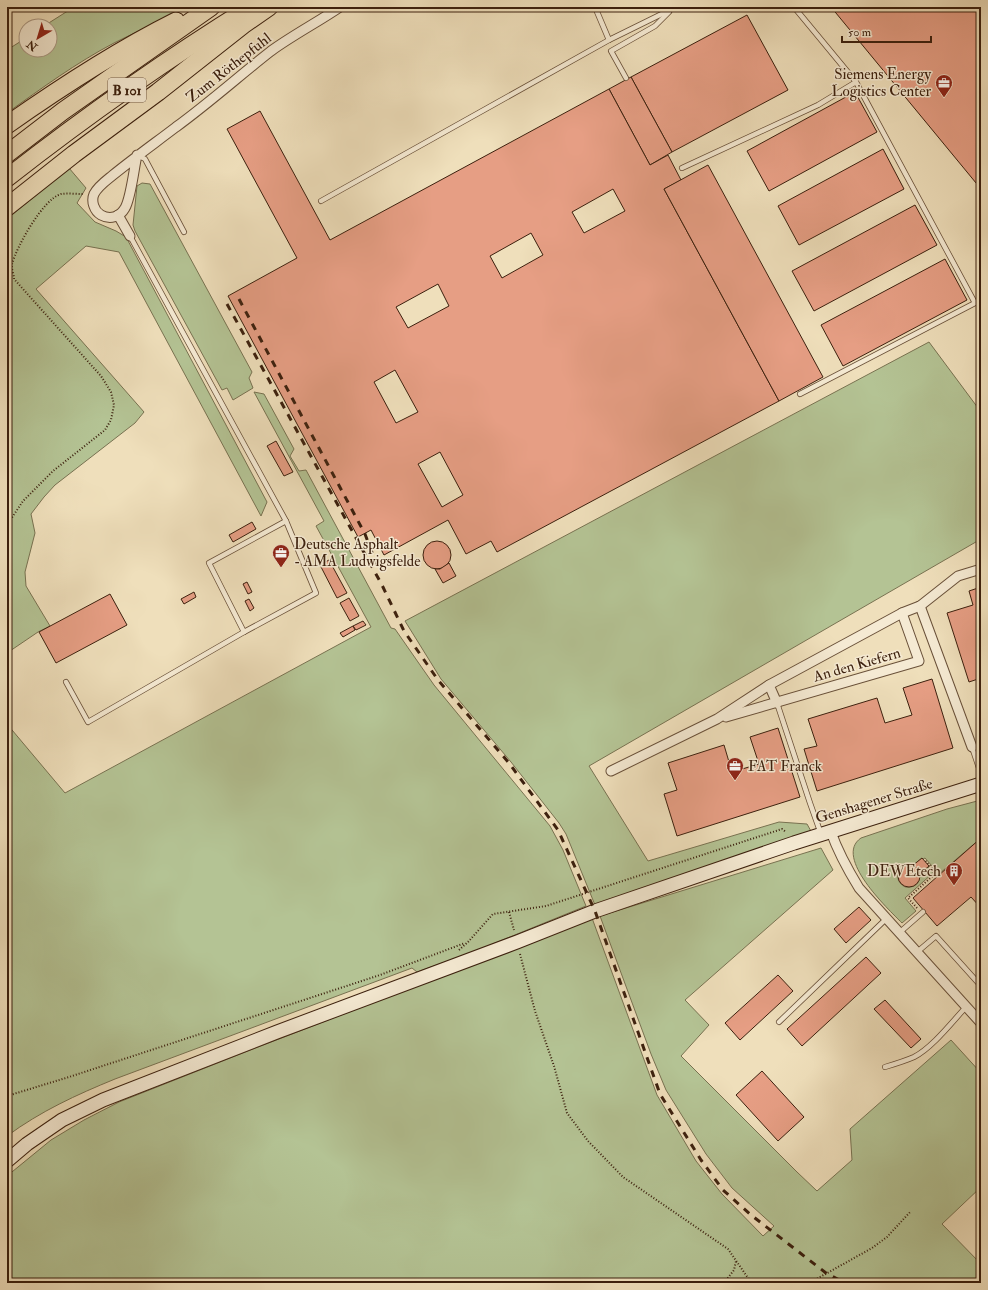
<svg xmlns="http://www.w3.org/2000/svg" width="988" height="1290" viewBox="0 0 988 1290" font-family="'IM FELL Double Pica',serif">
<rect width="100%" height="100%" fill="#efdfbb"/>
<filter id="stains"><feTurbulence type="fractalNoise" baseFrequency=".005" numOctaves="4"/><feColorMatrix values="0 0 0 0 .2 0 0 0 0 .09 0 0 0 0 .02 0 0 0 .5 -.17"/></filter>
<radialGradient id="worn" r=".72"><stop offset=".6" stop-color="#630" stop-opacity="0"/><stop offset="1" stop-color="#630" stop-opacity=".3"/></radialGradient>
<g fill="#b4c394" stroke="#787251">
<path d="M 74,7 L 185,7 C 162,21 138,31 114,43 C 76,63 42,88 7,113 L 7,50 L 26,38 L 26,50 L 50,50 L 50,26 L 44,26 Z"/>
<polygon points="69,168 86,188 77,203 95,222 116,231 126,237 267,502 261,516 119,252 86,246 36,289 144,412 135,423 55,485 44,497 31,514 35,533 25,572 26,586 50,626 38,632 7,653 7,219"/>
<polygon points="142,183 150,184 252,372 249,378 253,388 233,400 227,388 222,390 135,231 133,225 137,186"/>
<polygon points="929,342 981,412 981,539 589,766 648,861 779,822 807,824 812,833 595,905 566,834 559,823 511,762 441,679 405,621"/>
<path d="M 254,392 L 264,394 L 294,449 L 290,456 L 299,471 L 306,470 L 391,628 L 395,629 L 434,685 L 550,826 L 563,850 L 586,906 L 473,952 L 417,972 L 412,968 L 115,1079 C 76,1095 41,1111 7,1136 L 7,724 L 65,793 L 371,627 L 316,526 L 324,521 Z"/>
<path d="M 981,800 L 981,838 L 939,874 L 925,858 L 923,859 L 922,858 C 919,860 915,865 912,866 C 910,866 908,865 906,866 C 898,868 895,878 901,884 C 903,886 906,888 909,887 C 917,887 920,881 920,874 L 928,867 L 933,873 L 905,898 L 916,911 L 902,923 C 888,909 833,857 861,838 L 947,809 Z"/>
<polygon points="821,848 833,870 685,1000 709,1025 681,1056 797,1172 817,1191 852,1160 850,1129 951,1040 981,1073 981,1090 978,1093 981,1097 981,1187 942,1224 981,1264 981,1283 7,1283 7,1176 51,1140 84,1120 119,1102 253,1049 592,918 657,1095 696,1161 722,1194 763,1236 774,1226 732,1188 706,1154 666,1090 651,1054 600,916"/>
</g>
<g fill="#e69e84" stroke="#3c200e" fill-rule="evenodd">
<polygon points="831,7 981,7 981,189"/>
<polygon points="747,15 788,90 672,152 631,77"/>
<polygon points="631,77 672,152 650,165 609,89"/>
<path d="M 609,89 L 650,165 L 668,155 L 681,180 L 664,189 L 779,401 L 497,552 L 491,541 L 466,554 L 448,520 L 384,555 L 371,530 L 358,537 L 228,296 L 297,258 L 227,129 L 260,111 L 330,240 ZM 613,189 L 625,211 L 584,233 L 572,212 ZM 531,233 L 543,255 L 502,278 L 490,256 ZM 438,284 L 449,306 L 408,328 L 396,307 ZM 395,370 L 418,412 L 396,423 L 374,382 ZM 440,452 L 463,495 L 442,507 L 418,464 Z"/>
<polygon points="855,92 877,132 769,191 747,151"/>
<polygon points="883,149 904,189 799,245 778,206"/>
<polygon points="708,165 823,377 779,401 664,189"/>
<polygon points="915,205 937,245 814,311 792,271"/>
<polygon points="945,259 967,300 843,366 821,325"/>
<polygon points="276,441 293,472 284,476 267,446"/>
<polygon points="252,522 256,529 233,542 229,535"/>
<circle cx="437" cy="555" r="14"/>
<polygon points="329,560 347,593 337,598 320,565"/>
<polygon points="449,563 456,576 443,583 435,569 440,569"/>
<polygon points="247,582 252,592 248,594 243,584"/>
<polygon points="981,587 981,678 969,682 947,613 973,605 969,591"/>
<polygon points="194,592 196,597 184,604 181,599"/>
<polygon points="110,594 127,625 56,663 39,632"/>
<polygon points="349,598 359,616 350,621 340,603"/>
<polygon points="249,599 254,608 250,611 245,601"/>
<polygon points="363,621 366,625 356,630 353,626"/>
<polygon points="353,626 355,630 343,637 340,633"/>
<polygon points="932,679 953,748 817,791 804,749 817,746 808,719 877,698 885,723 912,715 903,688"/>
<polygon points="778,728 800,797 677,836 664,794 677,790 668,763 724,745 732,772 759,764 750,737"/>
<polygon points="981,838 981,908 971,897 937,926 913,898"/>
<polygon points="922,858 929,866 920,874 918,870 912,866"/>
<circle cx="909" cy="876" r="11"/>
<polygon points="859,907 871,920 846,943 834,929"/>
<polygon points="866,957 881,973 802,1046 787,1029"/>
<polygon points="778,975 793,991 740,1040 725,1023"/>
<polygon points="885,1000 921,1039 911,1048 874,1009"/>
<polygon points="762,1071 804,1117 778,1141 736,1095"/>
</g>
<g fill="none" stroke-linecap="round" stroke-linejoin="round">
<defs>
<g id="lane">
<polyline points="595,7 609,40"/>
<polyline points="794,7 856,82 975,303 800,394"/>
<polyline points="626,78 611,51 655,26 669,12"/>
<polyline points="137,155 145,159 184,232"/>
<polyline points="682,168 818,105 856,82"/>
<polyline points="321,201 609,40 676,7"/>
<polyline points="244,632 209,563 286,521"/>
<polyline points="66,682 88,722 244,632 316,593 286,521 130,236"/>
<polyline points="777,703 810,803 821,834"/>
<polyline points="972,747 981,774"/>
<polyline points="899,933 923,912"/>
<polyline points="916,953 936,936 981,986"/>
<polyline points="779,1022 886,919"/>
<path d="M 885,1067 C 895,1064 905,1061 914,1057 C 932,1048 952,1022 966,1007"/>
</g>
<g id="street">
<path d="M 137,155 C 134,168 131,198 125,208 C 120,217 110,220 101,215 C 94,211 91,201 94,194 C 98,186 107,180 113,175 C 134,158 155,143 176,127 C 209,103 239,76 271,51 C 293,35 318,22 340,7"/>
<polyline points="118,215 130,236"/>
<polyline points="920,606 972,747"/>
<polyline points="769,685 777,703"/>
<polyline points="726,717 919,661 902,613"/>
<polyline points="611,771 717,719 769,685 902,613 920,606 958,576 981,569"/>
<path d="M 831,832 C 838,852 848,870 859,888 L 981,1023"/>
</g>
<polyline id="secondary" points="7,1161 27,1144 62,1120 103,1100 277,1032 517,942 595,911 794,843 981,784"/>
<g id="highway">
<path d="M 7,125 C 61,87 116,51 176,21"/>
<polyline points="7,154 63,111 211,7"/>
<path d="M 7,178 C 85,117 167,59 251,7"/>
<polyline points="7,207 74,154 158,92 243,25 269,7"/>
</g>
</defs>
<use href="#lane" stroke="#695039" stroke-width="6"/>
<use href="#street" stroke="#695039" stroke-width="11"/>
<use href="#secondary" stroke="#3c200e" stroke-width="15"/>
<use href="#highway" stroke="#3c200e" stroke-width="19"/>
<g stroke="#3c200e" stroke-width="2" stroke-dasharray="1 2" stroke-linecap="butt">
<path d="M 7,525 L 23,501 L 53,471 L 105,430 L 111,420 L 114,405 L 111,392 L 101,376 L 14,279 C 14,275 11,268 12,264 C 17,246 43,199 61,194 C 68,193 76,194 83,194"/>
<polyline points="917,908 908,898 936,873 925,860"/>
<polyline points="509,912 514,930"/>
<polyline points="459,950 468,942 493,914 546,906 782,829 786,832"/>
<polyline points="520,954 535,1011 554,1066 567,1113 588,1141 623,1177 728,1249 748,1278 755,1283"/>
<polyline points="7,1096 69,1077 380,975 465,943"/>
<polyline points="724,1283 734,1270 736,1261"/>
<polyline points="803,1283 813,1281 872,1248 887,1237 911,1211"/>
</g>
<use href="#lane" stroke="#f5ead3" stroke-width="4.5"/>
<use href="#street" stroke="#f5ead3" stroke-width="9"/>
<use href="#secondary" stroke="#f5ead3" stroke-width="13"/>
<use href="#highway" stroke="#efdfbb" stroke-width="17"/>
<g stroke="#3c200e" stroke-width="3" stroke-dasharray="7 7" stroke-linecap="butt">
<polyline points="239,299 365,534 379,571"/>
<polyline points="227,304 382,585 404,631 438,680 509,763 558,830 595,911 660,1094 701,1160 723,1190 751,1215 826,1273 845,1283"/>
</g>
</g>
<defs>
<symbol id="office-pin" viewBox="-11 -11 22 30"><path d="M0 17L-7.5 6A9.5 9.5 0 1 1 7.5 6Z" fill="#8f2418" stroke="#f5ead3"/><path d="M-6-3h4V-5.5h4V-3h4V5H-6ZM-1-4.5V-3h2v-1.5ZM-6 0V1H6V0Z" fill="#fff"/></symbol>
<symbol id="building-pin" viewBox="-11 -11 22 30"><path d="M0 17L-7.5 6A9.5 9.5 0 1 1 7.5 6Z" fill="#8f2418" stroke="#f5ead3"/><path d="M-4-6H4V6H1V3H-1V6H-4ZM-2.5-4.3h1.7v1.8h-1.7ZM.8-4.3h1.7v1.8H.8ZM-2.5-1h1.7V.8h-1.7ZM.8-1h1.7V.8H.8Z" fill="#fff"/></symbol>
</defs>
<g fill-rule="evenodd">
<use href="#office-pin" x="934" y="73" width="20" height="27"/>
<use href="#office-pin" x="271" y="543" width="20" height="27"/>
<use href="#office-pin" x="725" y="756" width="20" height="27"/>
<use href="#building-pin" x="944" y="861" width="20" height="27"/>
</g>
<g text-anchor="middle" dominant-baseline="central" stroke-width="3" stroke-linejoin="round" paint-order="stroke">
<rect fill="#f5ead3" stroke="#745d49" stroke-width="1" x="108" y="78" width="38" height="24" rx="3"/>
<g font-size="14" font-weight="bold" fill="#3c200e">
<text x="127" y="90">B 101</text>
</g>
<g font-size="15" fill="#3c200e" stroke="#f5ead3">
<text transform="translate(229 68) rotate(-38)">Zum Röthepfuhl</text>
<text transform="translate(857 665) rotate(-16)">An den Kiefern</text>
<text transform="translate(874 801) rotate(-17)">Genshagener Straße</text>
</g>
<g font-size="15" fill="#3c200e" stroke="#f5ead3" text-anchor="end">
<text x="931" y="74">Siemens Energy<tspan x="931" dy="17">Logistics Center</tspan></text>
<text x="294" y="544" text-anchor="start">Deutsche Asphalt<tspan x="294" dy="17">- AMA Ludwigsfelde</tspan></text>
<text x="748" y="766" text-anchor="start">FAT Franck</text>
<text x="941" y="871">DEWEtech</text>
</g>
</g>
<rect width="988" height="1290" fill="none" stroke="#efdfbb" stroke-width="24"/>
<rect x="8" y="8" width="972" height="1274" fill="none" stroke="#3c200e" stroke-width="2"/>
<rect x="12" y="12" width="964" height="1266" fill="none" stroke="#3c200e"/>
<g transform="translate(38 38) rotate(218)"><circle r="19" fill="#f5ead3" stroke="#ab9984"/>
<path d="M0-3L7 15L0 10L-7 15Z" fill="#8f2418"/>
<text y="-6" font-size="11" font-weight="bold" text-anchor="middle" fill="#3c200e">N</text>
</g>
<path d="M842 36v6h89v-6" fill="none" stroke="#3c200e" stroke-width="2"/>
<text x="848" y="36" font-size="12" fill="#3c200e" stroke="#f5ead3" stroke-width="3" paint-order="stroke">50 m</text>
<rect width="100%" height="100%" filter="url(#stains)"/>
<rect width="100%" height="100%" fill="url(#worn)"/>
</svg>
